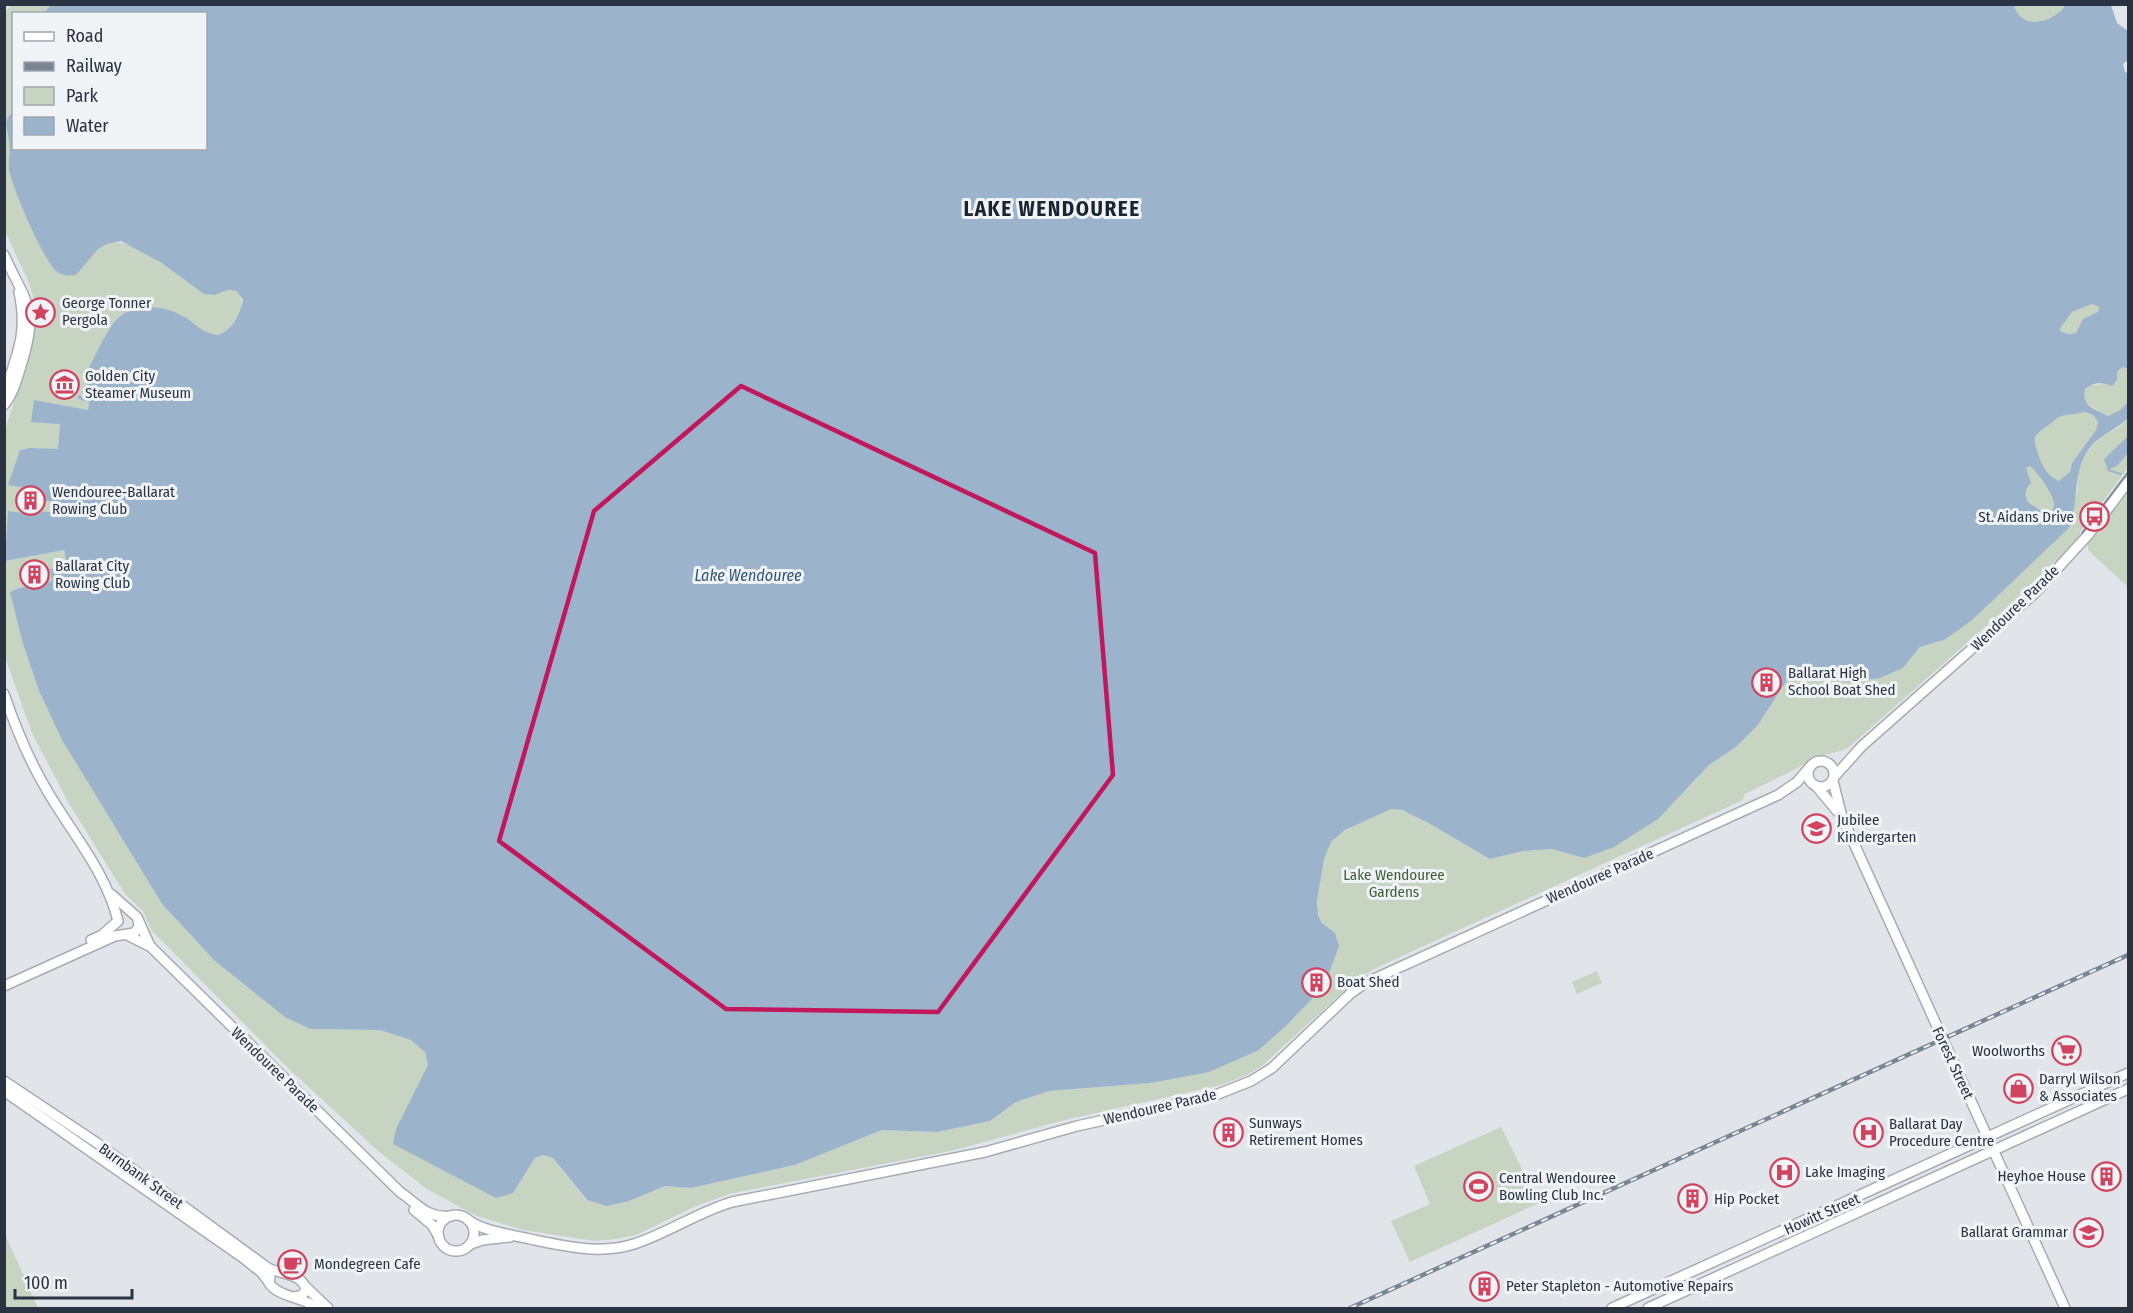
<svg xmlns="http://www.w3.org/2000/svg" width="2133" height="1313" viewBox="0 0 2133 1313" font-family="'Fira Sans Condensed',sans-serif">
<rect width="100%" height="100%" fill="#e1e5ea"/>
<g fill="#c7d4c2">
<path d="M 2065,4 C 2054,23 2021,31 2014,5 Z"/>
<path d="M 11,5 L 51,5 L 44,13 L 14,14 L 13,112 L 8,116 L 7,126 L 10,144 L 9,165 L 76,275 C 84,265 93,251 104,245 C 129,233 166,268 186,281 C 194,287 205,291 215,295 L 227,290 L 238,291 C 248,310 236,325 219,335 L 199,330 L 181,314 L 118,319 L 100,347 L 86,374 L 100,389 L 98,399 L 79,395 L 89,402 L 88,411 L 34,400 L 60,424 L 58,450 L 29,448 L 20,450 L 40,490 L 44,494 L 62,503 L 60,514 L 37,511 L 36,515 L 5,556 L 5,430 L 33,343 L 37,311 L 29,283 L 5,231 L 5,12 Z"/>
<polygon points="2092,304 2099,307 2098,313 2083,320 2076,333 2067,334 2059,330 2072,312"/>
<polygon points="2123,367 2128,369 2128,402 2120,410 2108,416 2085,403 2083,398 2085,389 2091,385 2106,384"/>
<path d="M 2084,412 L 2093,415 L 2098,421 L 2096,430 L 2072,463 L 2070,472 L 2059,481 C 2048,475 2043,469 2039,456 C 2034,441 2031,437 2045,428 C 2052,423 2057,416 2065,415 C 2072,414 2078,414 2084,412 Z"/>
<path d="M 2128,418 L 2128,468 L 2080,532 L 2080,536 L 2058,560 L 2055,561 L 2010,605 L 1849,747 L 1841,751 L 1815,757 L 1798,768 L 1745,794 L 1743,800 L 1378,967 L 1356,980 L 1263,1065 L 1247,1075 L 1221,1085 L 1065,1120 L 955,1150 L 729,1194 L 694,1207 L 636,1235 L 616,1239 L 595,1241 L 523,1230 L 477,1216 L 427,1189 L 379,1152 L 289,1069 L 152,931 L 143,911 L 125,894 L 68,802 L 32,733 L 5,657 L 4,561 L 64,550 L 67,565 L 53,581 L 19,588 L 11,592 L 23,644 L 39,691 L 62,740 L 162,904 L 215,961 L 310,1029 L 380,1030 L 412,1040 L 425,1052 L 428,1064 L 513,1193 L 535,1158 L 543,1155 L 553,1158 L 586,1200 L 629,1201 L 665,1186 L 691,1188 L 795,1165 L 882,1130 L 937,1132 L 990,1121 L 1016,1102 L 1049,1091 L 1150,1083 L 1259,1050 L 1286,1026 L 1313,998 L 1335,933 C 1330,930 1324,926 1321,921 C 1312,906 1321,855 1332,841 C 1339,832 1381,810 1392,809 C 1412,808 1471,847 1490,859 L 1523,851 L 1552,849 L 1584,858 L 1687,789 L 1709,765 L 1736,747 L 1758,725 L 1787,680 L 1810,676 L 1849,682 L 1903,668 L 1920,647 L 1944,640 L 2077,493 L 2079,470 L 2085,455 L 2093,445 L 2105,434 L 2118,428 Z"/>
<path d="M 2030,465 C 2037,470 2053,494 2054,503 C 2054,506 2053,509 2052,513 L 2043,512 L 2028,502 C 2024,491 2028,480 2026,468 Z"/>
<polygon points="2128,488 2128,587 2091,553 2088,549 2088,542"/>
<polygon points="1597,971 1602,983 1577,994 1572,982"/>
<polygon points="1501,1127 1539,1203 1410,1262 1391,1221 1430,1204 1414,1166"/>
<polygon points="5,1234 38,1308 5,1308"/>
</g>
<g fill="#9bb4cb" fill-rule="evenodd">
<path d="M 2014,5 C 2021,31 2054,23 2065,5 L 2111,5 L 2117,23 L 2128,31 L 2128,60 L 2123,64 L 2125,72 L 2128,73 L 2128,369 L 2123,367 L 2117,372 L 2117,380 L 2112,386 C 2102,382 2094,382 2085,389 C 2081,407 2094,408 2108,416 L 2120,410 L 2128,402 L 2128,418 C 2118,428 2105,433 2094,443 C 2071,466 2080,500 2069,528 L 1971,621 L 1944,640 L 1920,647 L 1903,668 L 1880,678 L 1849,682 L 1810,676 L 1787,680 L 1758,725 L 1736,747 L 1709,765 L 1658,819 L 1614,847 L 1584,858 L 1552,849 L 1523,851 L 1490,859 L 1427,822 L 1402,810 L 1391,809 L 1345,830 L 1331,842 L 1324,859 L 1317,900 L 1318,915 L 1322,923 L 1335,933 L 1339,946 L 1327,978 L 1313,998 L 1286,1026 L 1259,1050 L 1209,1072 L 1150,1083 L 1049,1091 L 1016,1102 L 990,1121 L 937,1132 L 882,1130 L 795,1165 L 691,1188 L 665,1186 L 629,1201 L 607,1206 L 587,1200 L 553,1158 L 543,1155 L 535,1158 L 513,1193 L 496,1198 L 393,1144 L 396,1129 L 428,1065 L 425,1052 L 411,1040 L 380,1030 L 310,1029 L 285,1017 L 215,961 L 162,904 L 62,740 L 39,691 L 23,644 L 10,592 L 19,588 L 52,581 L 50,569 L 67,565 L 64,550 L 5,561 L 8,511 L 36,515 L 37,511 L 60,513 L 62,503 L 43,500 L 44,494 L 40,493 L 40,490 L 8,485 L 20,450 L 29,448 L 58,449 L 60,424 L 31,422 L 34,400 L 88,410 L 89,402 L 78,399 L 78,395 L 98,399 L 100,390 L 87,387 L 89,376 L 86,374 C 93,360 107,329 118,318 C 135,304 160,305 179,314 C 197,322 195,331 219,335 C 234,327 239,317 243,300 L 237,291 L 227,290 L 215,295 L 204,294 L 160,262 L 121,241 L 107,244 L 98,249 L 76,275 C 68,276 61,276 55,270 C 42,256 12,188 9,169 C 8,160 11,150 9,141 C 8,129 2,120 13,112 L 14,148 L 206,148 L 206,14 L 44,13 L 51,5 ZM 2092,304 L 2099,307 L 2098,312 L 2083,319 L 2076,333 L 2067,334 L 2059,330 L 2072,312 ZM 2085,412 L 2093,415 L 2098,421 L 2096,430 L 2072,463 L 2070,472 L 2059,481 C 2047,475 2043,468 2039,456 C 2034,440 2031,437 2045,428 C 2052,423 2057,416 2066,415 C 2072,414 2078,414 2085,412 ZM 2030,466 C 2037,471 2053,494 2054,503 C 2054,506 2053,509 2052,512 L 2043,512 L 2028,502 C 2025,494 2024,490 2031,483 L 2026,468 Z"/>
<polygon points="2128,436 2128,453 2118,465 2108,470 2104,459"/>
</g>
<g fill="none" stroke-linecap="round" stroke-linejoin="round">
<polyline stroke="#9bb4cb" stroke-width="2" points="2108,470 2121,474"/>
<defs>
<g id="secondary">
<path d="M 4,255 C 28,307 39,308 21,366 C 17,379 13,394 4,405"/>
<path d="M 5,392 C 17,353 28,334 19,292"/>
<path d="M 4,694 C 15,726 28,758 45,787 C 70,831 106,871 118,921"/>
<circle cx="1821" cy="774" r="13"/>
<polyline points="1835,776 1862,746 2036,592 2088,535 2128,482"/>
<polyline points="1833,781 1842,817 2065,1308"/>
<polyline points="1817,787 1837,811"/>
<polyline points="111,894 137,917 150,946"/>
<path d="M 127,935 L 151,947 L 400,1192 C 418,1204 427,1219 451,1216"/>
<polyline points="91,940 102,935 118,921"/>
<polyline points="4,986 115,936 134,933 139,927 138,920"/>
<path d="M 4,1081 L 97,1143 L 268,1268 C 280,1274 304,1273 306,1291 L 300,1296 L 294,1297"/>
<polyline points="4,1091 242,1257 261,1272 269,1282"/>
<polyline points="414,1210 432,1225 439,1237"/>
<circle cx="456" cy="1233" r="18"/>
<path d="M 468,1220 C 486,1232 509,1234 530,1239 C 563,1246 600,1255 634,1244 C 668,1233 698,1212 732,1202 L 985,1152 L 1077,1126 L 1213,1096 L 1251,1081 L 1272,1068 L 1351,993 L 1365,983 L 1778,795 L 1797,782 L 1810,767"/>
<polyline points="471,1244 482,1240 510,1237"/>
<path d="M 270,1276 L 269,1283 C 278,1297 303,1297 318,1308"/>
<polyline points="306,1287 328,1308"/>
<polyline points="1612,1308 2128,1073"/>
<polyline points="1648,1308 2128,1089"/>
</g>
</defs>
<use href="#secondary" stroke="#a6acb4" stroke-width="12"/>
<use href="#secondary" stroke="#fff" stroke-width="9"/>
<polyline stroke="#7a8594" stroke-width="1.5" points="2082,533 2128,472"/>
<defs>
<polyline id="rail" points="1350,1308 2128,955"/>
</defs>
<use href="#rail" stroke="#7a8594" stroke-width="4.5"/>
<use href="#rail" stroke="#f1f4f7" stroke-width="2" stroke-dasharray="7" stroke-linecap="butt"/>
</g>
<path fill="none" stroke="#c2185b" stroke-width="4.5" stroke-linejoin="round" d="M 741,386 L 1095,553 L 1113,775 L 938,1012 L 726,1009 L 499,841 L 594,511 Z"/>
<defs>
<symbol id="sight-ring" viewBox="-11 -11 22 22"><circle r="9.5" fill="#f1f4f7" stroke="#d2435f" stroke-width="1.5"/><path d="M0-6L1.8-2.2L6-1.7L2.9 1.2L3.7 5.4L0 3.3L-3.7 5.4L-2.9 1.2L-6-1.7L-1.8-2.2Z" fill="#d2435f"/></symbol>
<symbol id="museum-ring" viewBox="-11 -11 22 22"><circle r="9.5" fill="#f1f4f7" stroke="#d2435f" stroke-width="1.5"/><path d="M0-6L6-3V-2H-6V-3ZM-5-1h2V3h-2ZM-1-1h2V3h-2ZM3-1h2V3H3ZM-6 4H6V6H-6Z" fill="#d2435f"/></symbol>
<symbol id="building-ring" viewBox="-11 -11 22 22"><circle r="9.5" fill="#f1f4f7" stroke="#d2435f" stroke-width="1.5"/><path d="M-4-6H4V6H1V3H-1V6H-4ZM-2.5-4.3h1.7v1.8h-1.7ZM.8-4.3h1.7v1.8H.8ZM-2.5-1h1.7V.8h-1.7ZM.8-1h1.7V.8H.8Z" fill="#d2435f"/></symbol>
<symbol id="bus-ring" viewBox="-11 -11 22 22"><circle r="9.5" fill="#f1f4f7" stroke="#d2435f" stroke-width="1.5"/><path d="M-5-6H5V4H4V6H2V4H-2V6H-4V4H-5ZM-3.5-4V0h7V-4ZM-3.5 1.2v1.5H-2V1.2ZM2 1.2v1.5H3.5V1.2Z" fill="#d2435f"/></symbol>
<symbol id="school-ring" viewBox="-11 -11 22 22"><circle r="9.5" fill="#f1f4f7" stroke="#d2435f" stroke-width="1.5"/><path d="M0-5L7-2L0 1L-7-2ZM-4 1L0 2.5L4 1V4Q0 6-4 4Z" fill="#d2435f"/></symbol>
<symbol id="supermarket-ring" viewBox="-11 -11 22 22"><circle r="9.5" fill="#f1f4f7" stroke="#d2435f" stroke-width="1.5"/><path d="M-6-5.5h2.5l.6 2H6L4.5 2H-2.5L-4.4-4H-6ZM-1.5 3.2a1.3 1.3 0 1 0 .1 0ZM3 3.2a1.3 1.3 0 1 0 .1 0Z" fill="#d2435f"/></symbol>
<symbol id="shop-ring" viewBox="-11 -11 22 22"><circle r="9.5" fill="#f1f4f7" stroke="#d2435f" stroke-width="1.5"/><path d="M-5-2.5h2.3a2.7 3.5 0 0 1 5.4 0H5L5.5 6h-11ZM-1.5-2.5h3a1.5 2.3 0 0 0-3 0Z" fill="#d2435f"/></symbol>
<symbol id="hospital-ring" viewBox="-11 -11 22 22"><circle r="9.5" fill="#f1f4f7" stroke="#d2435f" stroke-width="1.5"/><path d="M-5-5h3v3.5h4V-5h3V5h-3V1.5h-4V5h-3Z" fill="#d2435f"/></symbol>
<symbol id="stadium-ring" viewBox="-11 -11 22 22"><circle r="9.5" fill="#f1f4f7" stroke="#d2435f" stroke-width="1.5"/><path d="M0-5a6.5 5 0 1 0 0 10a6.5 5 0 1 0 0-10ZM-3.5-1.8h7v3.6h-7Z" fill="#d2435f"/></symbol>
<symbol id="cafe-ring" viewBox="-11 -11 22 22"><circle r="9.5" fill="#f1f4f7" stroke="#d2435f" stroke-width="1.5"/><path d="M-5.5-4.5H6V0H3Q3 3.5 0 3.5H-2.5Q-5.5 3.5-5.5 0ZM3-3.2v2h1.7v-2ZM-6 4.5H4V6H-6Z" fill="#d2435f"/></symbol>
</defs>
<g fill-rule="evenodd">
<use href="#sight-ring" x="24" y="296" width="33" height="33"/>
<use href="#museum-ring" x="48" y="368" width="33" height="33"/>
<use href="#building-ring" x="14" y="484" width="33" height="33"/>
<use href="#bus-ring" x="2078" y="500" width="33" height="33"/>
<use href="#building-ring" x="18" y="558" width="33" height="33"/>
<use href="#building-ring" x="1750" y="666" width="33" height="33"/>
<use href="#school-ring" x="1800" y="812" width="33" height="33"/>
<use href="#building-ring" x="1300" y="966" width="33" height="33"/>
<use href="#supermarket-ring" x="2050" y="1034" width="33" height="33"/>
<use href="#shop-ring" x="2002" y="1072" width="33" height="33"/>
<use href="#building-ring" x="1212" y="1116" width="33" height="33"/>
<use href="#hospital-ring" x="1852" y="1116" width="33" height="33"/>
<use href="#hospital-ring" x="1768" y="1156" width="33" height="33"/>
<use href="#building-ring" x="2090" y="1160" width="33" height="33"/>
<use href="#stadium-ring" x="1462" y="1170" width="33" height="33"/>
<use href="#building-ring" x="1676" y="1182" width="33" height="33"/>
<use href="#school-ring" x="2072" y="1216" width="33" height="33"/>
<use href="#cafe-ring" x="276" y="1248" width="33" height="33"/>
<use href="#building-ring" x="1468" y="1270" width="33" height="33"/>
</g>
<g text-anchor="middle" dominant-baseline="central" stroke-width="6" stroke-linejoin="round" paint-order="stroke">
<g font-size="15" fill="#293342" stroke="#f1f4f7" text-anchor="start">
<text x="62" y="303">George Tonner<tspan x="62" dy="17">Pergola</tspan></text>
<text x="85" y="376">Golden City<tspan x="85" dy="17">Steamer Museum</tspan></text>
<text x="52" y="492">Wendouree-Ballarat<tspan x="52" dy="17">Rowing Club</tspan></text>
<text x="2074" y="517" text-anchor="end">St. Aidans Drive</text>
<text x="55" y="566">Ballarat City<tspan x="55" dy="17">Rowing Club</tspan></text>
<text x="1788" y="673">Ballarat High<tspan x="1788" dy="17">School Boat Shed</tspan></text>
<text x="1837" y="820">Jubilee<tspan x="1837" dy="17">Kindergarten</tspan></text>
<text x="1337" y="982">Boat Shed</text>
<text x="2045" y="1051" text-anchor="end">Woolworths</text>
<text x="2039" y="1079">Darryl Wilson<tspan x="2039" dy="17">&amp; Associates</tspan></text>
<text x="1249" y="1123">Sunways<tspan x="1249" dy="17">Retirement Homes</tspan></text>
<text x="1889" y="1124">Ballarat Day<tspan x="1889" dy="17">Procedure Centre</tspan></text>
<text x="1805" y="1172">Lake Imaging</text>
<text x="2086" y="1176" text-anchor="end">Heyhoe House</text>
<text x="1499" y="1178">Central Wendouree<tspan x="1499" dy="17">Bowling Club Inc.</tspan></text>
<text x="1714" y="1199">Hip Pocket</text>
<text x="2068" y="1232" text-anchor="end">Ballarat Grammar</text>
<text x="314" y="1264">Mondegreen Cafe</text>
<text x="1506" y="1286">Peter Stapleton - Automotive Repairs</text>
</g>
<g font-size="15" fill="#293342" stroke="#f1f4f7">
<text transform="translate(2015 608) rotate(-44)">Wendouree Parade</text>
<text transform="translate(1600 876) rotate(-24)">Wendouree Parade</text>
<text transform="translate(1953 1063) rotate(65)">Forest Street</text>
<text transform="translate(275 1070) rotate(44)">Wendouree Parade</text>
<text transform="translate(1160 1107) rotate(-13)">Wendouree Parade</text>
<text transform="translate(141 1176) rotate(36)">Burnbank Street</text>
<text transform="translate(1822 1214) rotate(-24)">Howitt Street</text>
</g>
<g font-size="15" fill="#3f5e35" stroke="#f1f4f7">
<text x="1394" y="875">Lake Wendouree<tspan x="1394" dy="17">Gardens</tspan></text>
</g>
<g font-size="16" font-style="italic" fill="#315478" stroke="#f1f4f7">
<text x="748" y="575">Lake Wendouree</text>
</g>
<g font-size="21" font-weight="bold" letter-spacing="1.5" fill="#1b2433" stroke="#f1f4f7">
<text x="1052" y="209">LAKE WENDOUREE</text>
</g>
</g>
<rect width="2133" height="1313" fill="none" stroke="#293342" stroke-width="12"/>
<rect x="12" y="12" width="195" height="138" fill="#f1f4f7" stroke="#a1a7af" stroke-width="1.5"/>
<rect x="24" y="32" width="30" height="9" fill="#ffffff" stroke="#a1a7af" stroke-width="1.5"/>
<text x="66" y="42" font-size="18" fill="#293342">Road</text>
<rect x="24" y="62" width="30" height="9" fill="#7a8594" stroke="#a1a7af" stroke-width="1.5"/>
<text x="66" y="72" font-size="18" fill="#293342">Railway</text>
<rect x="24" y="87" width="30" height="18" fill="#c7d4c2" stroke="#a1a7af" stroke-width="1.5"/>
<text x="66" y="102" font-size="18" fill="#293342">Park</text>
<rect x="24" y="117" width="30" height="18" fill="#9bb4cb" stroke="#a1a7af" stroke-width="1.5"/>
<text x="66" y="132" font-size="18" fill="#293342">Water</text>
<path d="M15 1289v9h117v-9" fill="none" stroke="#293342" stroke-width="3"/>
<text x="24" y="1289" font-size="18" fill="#293342" stroke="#f1f4f7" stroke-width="4.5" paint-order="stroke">100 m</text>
</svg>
